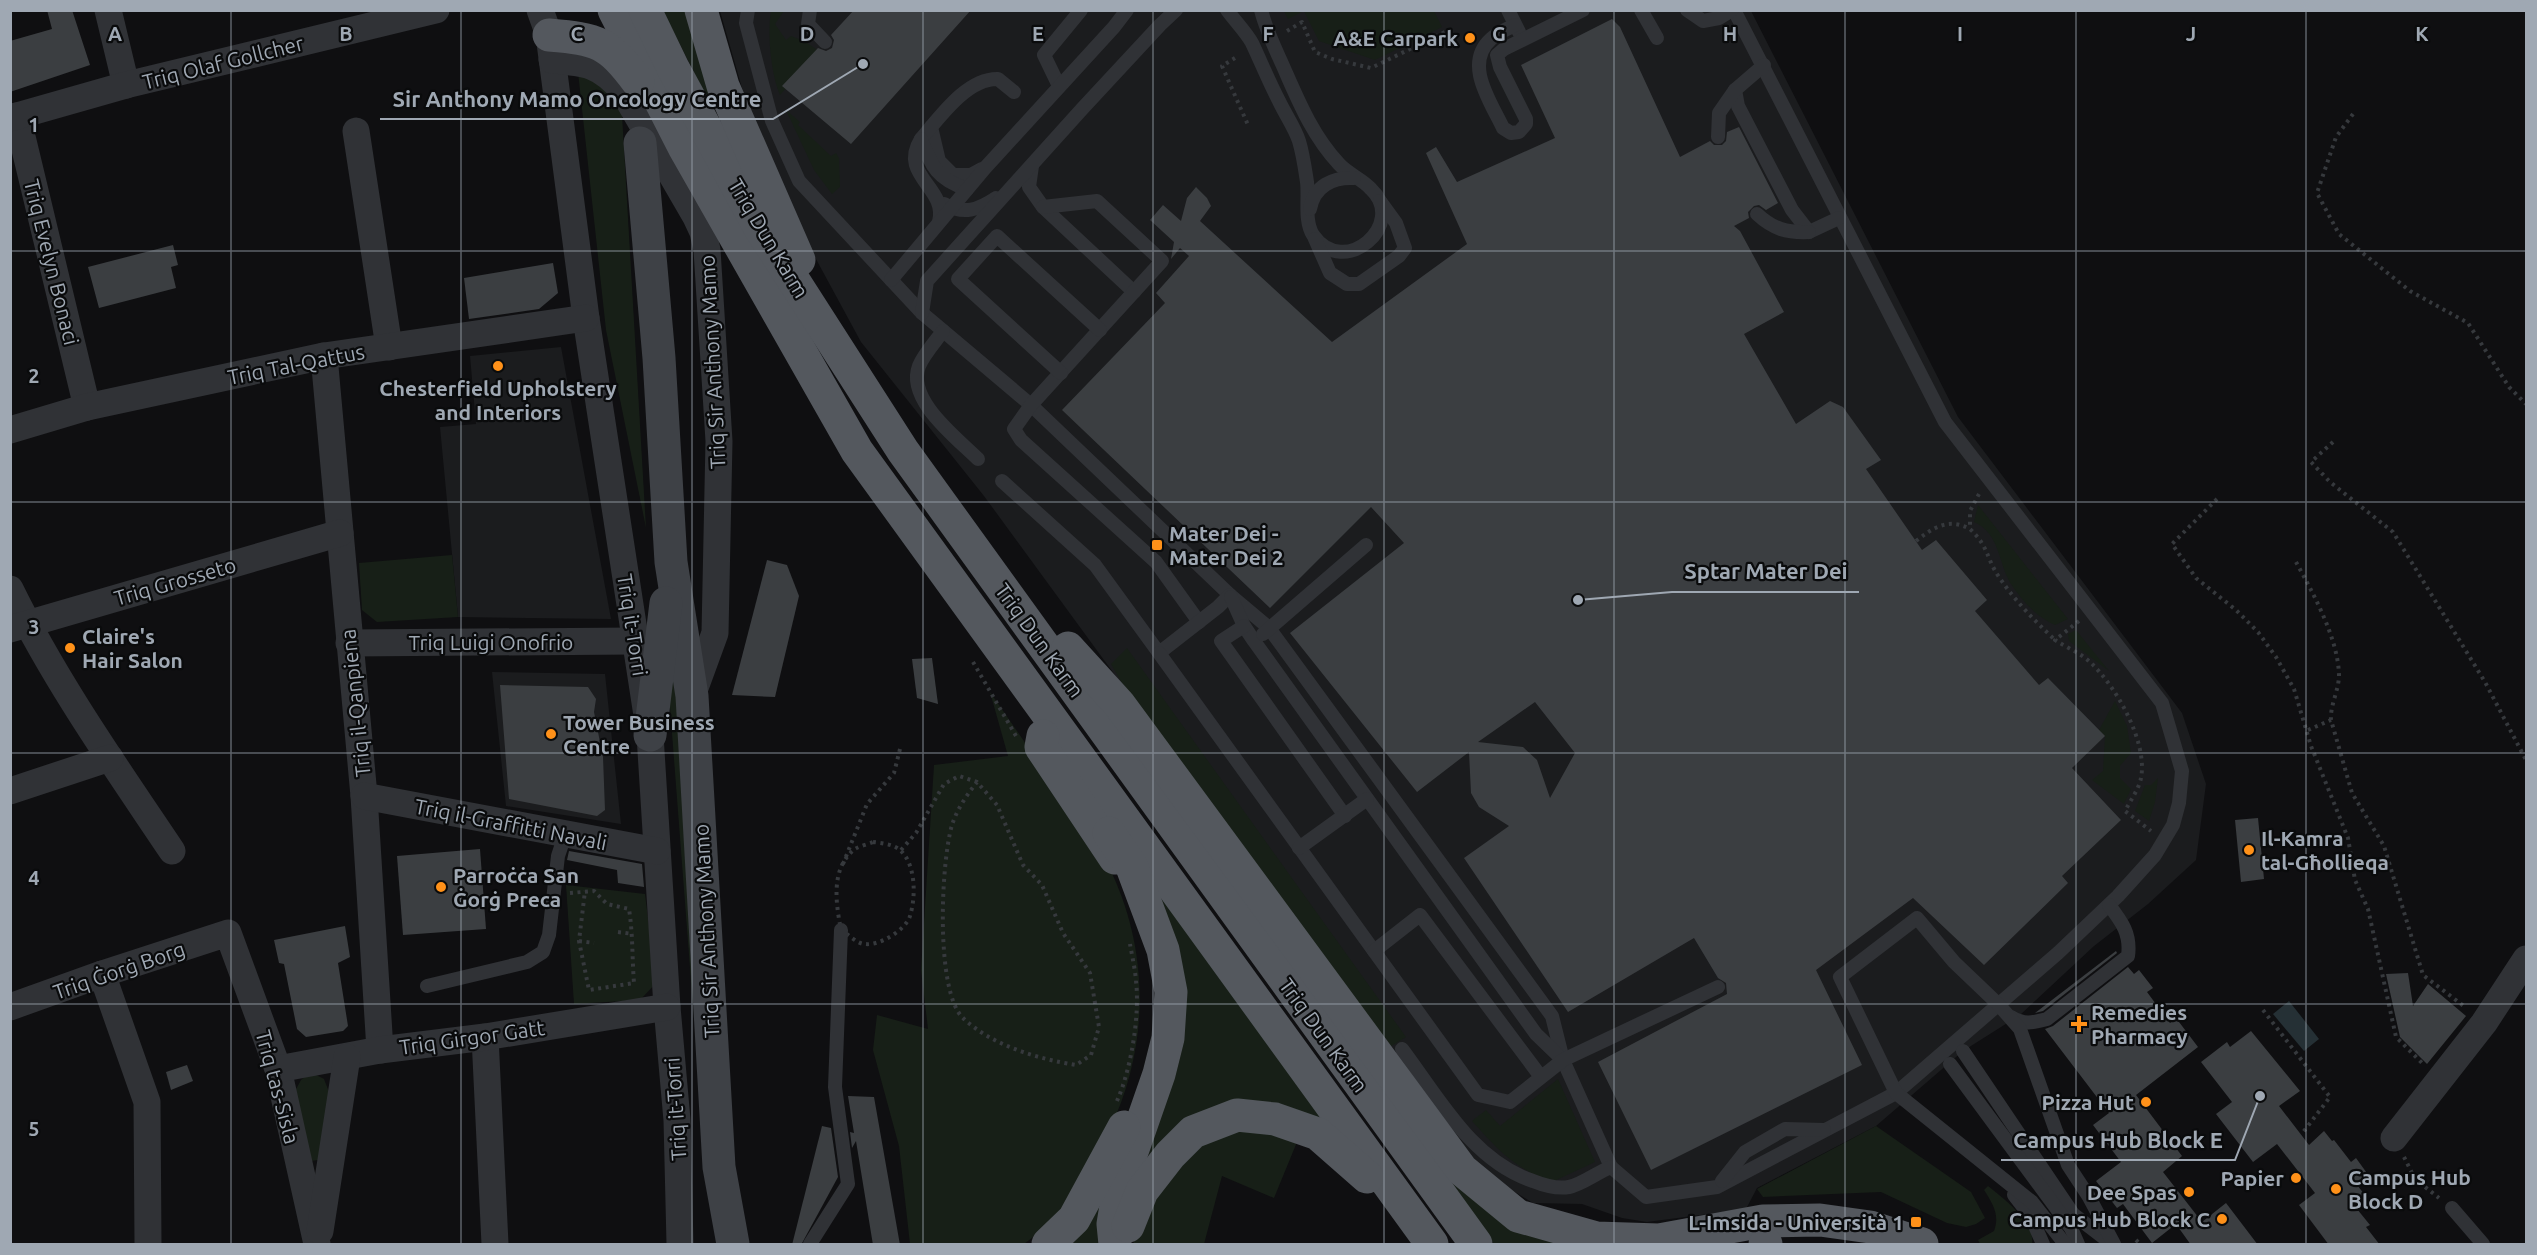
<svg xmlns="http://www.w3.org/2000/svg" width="2537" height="1255" viewBox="0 0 2537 1255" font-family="Ubuntu,sans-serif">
<rect width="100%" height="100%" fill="#0f0f11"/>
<g fill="#1b1c1e">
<polygon points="720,11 1751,11 1958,417 2182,713 2206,784 2196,860 2148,904 2094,946 2020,1015 1963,1051 1876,1126 1757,1188 1746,1209 1647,1222 1622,1218 1582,1204 1533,1203 1490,1177 1450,1133 984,496 861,342 778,189 742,88"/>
<polygon points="561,347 611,619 458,617 440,427 476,424 470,356"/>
<polygon points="492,672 605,674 621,824 506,806"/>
</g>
<g fill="#171f17">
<polygon points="663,11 692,11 714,92 706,96"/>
<path d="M 771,11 L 784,11 L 775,24 L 786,40 L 791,36 L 804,41 L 819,51 L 780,95 C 771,74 767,33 771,11 Z"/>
<polygon points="1284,11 1434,11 1442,27 1375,60 1319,41 1304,11 1288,19"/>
<polygon points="578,72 614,92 622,115 646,528 606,330"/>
<polygon points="786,110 800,122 798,125 831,156 836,153 839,158 840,187 832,194 814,170"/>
<path d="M 1978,505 L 2068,619 L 2055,625 C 2037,617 2022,601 2011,584 C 1998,563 2000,533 1974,522 Z"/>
<polygon points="452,555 458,617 377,622 362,610 359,563"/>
<polygon points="2076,630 2109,671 2069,641 2068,634"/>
<polygon points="1127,648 1406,1037 1388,1048 1126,690 1111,664"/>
<polygon points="676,662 694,1020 669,694"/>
<path d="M 990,692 C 1018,732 1045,772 1072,812 C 1084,830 1098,847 1108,865 C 1150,949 1150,1044 1110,1129 C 1089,1172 1064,1215 1024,1244 L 910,1244 L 899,1146 L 873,1050 L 877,1015 L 928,1029 L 921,970 L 934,765 L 1008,756 Z"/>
<polygon points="2115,701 2127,726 2131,753 2120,766 2120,778 2131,789 2124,804 2092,780 2103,771 2105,737 2099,730"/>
<polygon points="2158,778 2155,802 2149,821 2135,811 2145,785 2151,785"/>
<polygon points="1150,879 1332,1132 1293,1109 1146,1162 1164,1104"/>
<polygon points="566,885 645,894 656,983 640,1000 574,1004"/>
<polygon points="307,1075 316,1075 324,1079 329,1092 318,1160 311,1161 295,1091 301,1080"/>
<path d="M 1558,1079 L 1595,1162 L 1552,1182 C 1513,1167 1499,1151 1472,1121 L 1486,1110 L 1500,1126 Z"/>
<polygon points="1249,1125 1297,1142 1274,1198 1222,1176 1204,1244 1134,1244 1133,1238 1179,1151"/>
<polygon points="1876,1126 1971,1192 1985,1218 1976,1224 1966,1227 1947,1223 1881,1192 1763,1197 1757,1189"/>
<polygon points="1119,1153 1100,1244 1058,1244"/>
<polygon points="1435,1166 1564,1244 1494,1244"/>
<path d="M 1988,1186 C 2003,1198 2036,1223 2032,1244 L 1980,1244 L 1978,1240 L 1994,1231 C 2000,1215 1993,1204 1984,1190 Z"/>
</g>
<polygon fill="#253035" points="2289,1001 2319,1039 2304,1051 2273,1014"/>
<g fill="#3b3e41" fill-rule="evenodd">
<polygon points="47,10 72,10 90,65 10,92 10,41 52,29"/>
<polygon points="854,10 971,10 851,144 782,86 818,48 826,51 832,48 834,40 831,35"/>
<path d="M 1612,19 L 1620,27 L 1680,157 L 1710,141 L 1714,145 L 1722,145 L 1726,141 L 1727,132 L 1739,127 L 1778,203 L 1766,210 L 1759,205 L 1754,206 L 1748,212 L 1749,218 L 1734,226 L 1740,231 L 1784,312 L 1744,334 L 1796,424 L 1830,401 L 1843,407 L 1881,460 L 1866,469 L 1922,550 L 1936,540 L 1987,600 L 1975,611 L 2039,685 L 2048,678 L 2105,736 L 2072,768 L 2121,820 L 2062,876 L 2068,883 L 1984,965 L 1913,898 L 1816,970 L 1862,1065 L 1651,1170 L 1598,1062 L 1727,994 L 1726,983 L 1718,978 L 1694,938 L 1568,1012 L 1464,858 L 1509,826 L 1479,807 L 1471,793 L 1469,752 L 1417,792 L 1290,633 L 1404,543 L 1371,507 L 1270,608 L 1062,410 L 1165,303 L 1156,293 L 1189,256 L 1180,248 L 1171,259 L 1174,242 L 1150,220 L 1163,205 L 1181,221 L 1187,198 L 1196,187 L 1207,198 L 1211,206 L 1200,221 L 1332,342 L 1467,244 L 1426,153 L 1436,147 L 1457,182 L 1555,138 L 1521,65 ZM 1535,702 L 1575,753 L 1550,798 L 1537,760 L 1523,747 L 1478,742 Z"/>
<polygon points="173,245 178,265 171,267 176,288 99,308 88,267"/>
<polygon points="553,263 558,293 539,309 469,319 464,278"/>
<polygon points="767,560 787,565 799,596 775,697 732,695"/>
<polygon points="932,658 938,704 917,698 912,659"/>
<polygon points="500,685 588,687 596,699 594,712 603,757 605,810 597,816 509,799"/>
<polygon points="2258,818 2264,879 2241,882 2235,820"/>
<polygon points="480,849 486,929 403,935 397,856"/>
<polygon points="569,851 642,864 644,887 618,883 617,870 567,860"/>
<polygon points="345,926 350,957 338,963 348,1026 343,1031 306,1037 297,1029 284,964 279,963 274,940"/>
<polygon points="2116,951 2117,953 2043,1011 2035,1013"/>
<polygon points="2128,967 2134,974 2139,970 2153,988 2147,992 2170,1023 2176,1018 2198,1047 2136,1095 2182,1156 2163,1172 2202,1222 2226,1203 2258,1245 2191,1245 2176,1224 2152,1243 2123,1204 2117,1208 2096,1181 2121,1162 2093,1125 2109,1113 2045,1029 2053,1026"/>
<polygon points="2408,973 2413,1006 2428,984 2466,1016 2427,1064 2400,1037 2386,974"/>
<polygon points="2251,1031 2300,1091 2279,1106 2309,1145 2324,1131 2332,1141 2334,1140 2351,1162 2356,1158 2369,1176 2357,1185 2369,1200 2357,1209 2370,1225 2366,1227 2380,1245 2329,1245 2299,1205 2315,1193 2277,1144 2253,1162 2216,1114 2232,1102 2201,1062 2227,1042 2230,1047"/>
<polygon points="187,1065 193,1081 171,1090 166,1072"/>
<polygon points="848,1096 874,1097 900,1245 873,1245 856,1141 852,1148 850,1132 854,1133"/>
<polygon points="822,1126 831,1128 838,1177 801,1245 792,1245"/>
</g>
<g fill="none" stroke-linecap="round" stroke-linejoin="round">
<g stroke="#36393d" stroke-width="4" stroke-dasharray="3 4.5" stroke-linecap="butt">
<polyline points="1287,31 1302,22 1315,52 1332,59 1371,68 1449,30"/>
<polyline points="1235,58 1222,66 1248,125"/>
<polyline points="2353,114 2336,137 2317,193 2339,234 2410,291 2468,323 2509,387 2526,404"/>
<polyline points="2333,442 2311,462 2330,482 2393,532 2485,682 2526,760"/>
<path d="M 1979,494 L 1970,511 L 1970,529 C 1989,547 1986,558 1999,577 C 2015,601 2034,620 2055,640"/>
<polyline points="2217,499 2172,544 2196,578 2236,610 2258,632 2276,657 2294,689 2311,746 2348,838 2355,880 2368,909 2396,1037 2422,1063"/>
<path d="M 1916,541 C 1933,528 1948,517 1970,529"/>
<path d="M 2296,562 C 2313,593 2338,638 2339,675 C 2339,690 2330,705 2331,720 L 2352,793 L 2384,846 L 2423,975 L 2465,1007"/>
<path d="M 2079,621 L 2055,640 C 2066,647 2080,653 2090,662 C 2116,686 2148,742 2141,778 C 2139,789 2130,801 2125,811 L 2151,831"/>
<polyline points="973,662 1016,736"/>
<polyline points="2308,730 2331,720"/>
<path d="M 873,842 C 881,843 893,844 900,850 C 916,864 916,897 910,916 C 906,930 879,946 865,944 C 857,944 848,934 841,930 C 836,904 830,868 855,849 C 860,846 868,844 873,842 Z"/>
<path d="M 901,850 L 916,833 L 944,784 L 959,776 L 977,782 L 997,805 L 1023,865 L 1042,885 L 1063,933 L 1090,973 L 1099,1027 L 1091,1055 L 1076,1065 C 1038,1059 991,1045 963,1018 C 935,991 941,862 952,825 C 957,809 967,795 977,782"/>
<polyline points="843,864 867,804 894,773 900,749"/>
<path d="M 570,893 L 594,891 L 607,904 L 629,909 C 633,934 632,958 634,983 L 589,990 L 579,941 L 585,891"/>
<polyline points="618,932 633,934"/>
<polyline points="579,941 594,943"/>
<polyline points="2263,1010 2330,1097 2301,1135"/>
<path d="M 1117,1101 C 1131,1069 1140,1016 1136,981 C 1135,968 1132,956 1130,944"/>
<polyline points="2404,1157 2415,1179 2439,1198"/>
<polyline points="2136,1240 2140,1244"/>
</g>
<g stroke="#303236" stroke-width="14">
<polyline points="748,10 746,23 772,121 799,181 922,313 1031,405 1230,595 1269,628 1552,1016 1563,1060 1611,1167 1646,1197 1717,1187 1896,1093 2058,953 2118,896 2155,855 2173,825 2179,803 2182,771 2162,703 1945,422 1734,10"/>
<polyline points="810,10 808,24 825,42"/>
<path d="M 1227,10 C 1235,21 1246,32 1252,43 C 1261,62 1269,82 1279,101 C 1285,114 1295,128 1299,141 C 1303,154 1305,169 1307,182 C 1309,198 1304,221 1313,235 C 1344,280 1408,224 1371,189 C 1362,179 1348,174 1339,164 C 1312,135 1298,100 1283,66 C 1275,48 1266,30 1261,10"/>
<polyline points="1508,10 1519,32"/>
<polyline points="1641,10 1657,38"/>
<polyline points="1687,10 1703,21 1719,18 1732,10"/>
<path d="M 1515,25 C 1507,29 1497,33 1491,39 C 1463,64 1491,102 1503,128 L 1511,133 L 1519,132 L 1526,124 L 1526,119 L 1500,67 L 1497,55 L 1504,49 L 1583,10"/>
<polyline points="1059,86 1044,55 1081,10"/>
<polyline points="1735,90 1738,106 1792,210 1809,232 1839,218"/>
<polyline points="931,127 939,161 953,175 971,175 982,169"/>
<polyline points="1718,137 1719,113 1735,90 1764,65"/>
<path d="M 921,139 C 940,117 967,78 998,79 L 1014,92"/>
<polyline points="1032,166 1029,187 1043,207 1134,292"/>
<path d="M 944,204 C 964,215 978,210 996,198"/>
<polyline points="1043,207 1097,201 1162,261 1031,405 1014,429 1021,440 1156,562 1199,622"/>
<path d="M 1310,209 C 1314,186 1333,177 1354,178"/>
<path d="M 1757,214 C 1773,229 1787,233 1809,232"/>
<path d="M 939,222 C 948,187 898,176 921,139 C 932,167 937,179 967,189"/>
<polyline points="1315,239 1330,273 1347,284 1359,284 1399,256 1405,248 1396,223 1380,201"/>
<polyline points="891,280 985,168 1114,27 1127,10"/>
<polyline points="922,313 927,281 1082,109 1160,25 1176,10"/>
<path d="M 943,331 C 935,342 924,354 919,366 C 906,400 957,438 978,459"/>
<polyline points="1061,373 958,279 997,236 1100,330"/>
<polyline points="1002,481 1095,565 1159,653 1218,607 1230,595"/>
<polyline points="1231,597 1244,626 1254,641 1536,1034 1563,1060"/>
<polyline points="1244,626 1221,641 1345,816"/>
<polyline points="1263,634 1366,545"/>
<polyline points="1159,653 1374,951"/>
<polyline points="1299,848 1367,799"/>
<polyline points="427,986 527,962 543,952 549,935 558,856 565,835"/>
<path d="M 2011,1017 C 2024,1025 2032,1023 2047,1019 L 2128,956 C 2131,934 2122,922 2109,905"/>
<path d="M 1402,1049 C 1439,1098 1472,1161 1533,1181 C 1543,1185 1558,1189 1569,1187 C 1581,1185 1598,1172 1611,1167"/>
<polyline points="1963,1051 2073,1214 2108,1241"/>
<polyline points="1950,1064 2071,1228 2078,1244"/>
<polyline points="1541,1077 1420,915 1374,951 1478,1095 1510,1102 1563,1060 1718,987"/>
<polyline points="1722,1181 1745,1152 1785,1129 1824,1130"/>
<polyline points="2014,1195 2031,1217 2043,1244"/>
<polyline points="2452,1208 2483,1244"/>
<polyline points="810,1244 848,1184 835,1087 841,930"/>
<polyline points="2065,1244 2032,1202 1896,1093 1840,977 1917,918 1954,962 1998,1004 2020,1029 2068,1165 2089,1197 2114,1244"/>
</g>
<g stroke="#303236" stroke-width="27">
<polyline points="108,10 126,85"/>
<polyline points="540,10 549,35 586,318 650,735 667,1007 677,1120 680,1244"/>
<path d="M 552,60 C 586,63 600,64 623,91 L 696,217 L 703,232 L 707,250 L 719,441 L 715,633 L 692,696"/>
<polyline points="17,116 87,407"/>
<polyline points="10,118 126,85 436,10"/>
<polyline points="356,131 389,347"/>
<polyline points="324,356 364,796 380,1050"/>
<polyline points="10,430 87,407 324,356 586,318"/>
<path d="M 10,589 C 55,681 115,766 172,851"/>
<polyline points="10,629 340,533"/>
<polyline points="349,643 634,641"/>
<polyline points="10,791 110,758"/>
<polyline points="364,796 657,851"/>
<polyline points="102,974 147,1102 148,1244"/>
<polyline points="10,1007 102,974 228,933 278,1069 317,1244"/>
<polyline points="485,1037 495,1244"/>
<polyline points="278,1069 380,1050 485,1037 667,1007"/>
<polyline points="2394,1138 2484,1023 2526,959"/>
<polyline points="320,1231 347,1057"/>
</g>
<g stroke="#3e4146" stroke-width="33">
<polyline points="640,143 659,358 671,562 692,696 719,1167 733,1244"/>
<polyline points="650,735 666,603"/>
</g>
<g stroke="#54585e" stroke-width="33">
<polyline points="614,10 684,147 857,451 1432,1244"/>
<polyline points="645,10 673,68 760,228 903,451 1476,1244"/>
<polyline points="701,10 723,86 799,260"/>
<path d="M 549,35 C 598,39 608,42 638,82"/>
<polyline points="1068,648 1119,704 1462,1170 1518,1216 1596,1238 1659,1240 1763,1221 1820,1220 1870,1227 1922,1244"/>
<polyline points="1043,736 1041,747 1115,858"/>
<polyline points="1109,833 1132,867 1163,950 1171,992 1168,1038 1159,1074 1127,1166 1116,1206 1113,1224 1115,1244"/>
<polyline points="1128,1226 1142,1191 1170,1155 1193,1132 1237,1115 1275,1119 1318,1134 1367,1177"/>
<polyline points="1048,1244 1074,1219 1124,1127"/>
<polyline points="1765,1244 1766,1244"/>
</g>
</g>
<path fill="none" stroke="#9fa8b3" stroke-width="1.5" stroke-opacity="0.55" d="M 231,10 L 231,1244M 461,10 L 461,1244M 692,10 L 692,1244M 923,10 L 923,1244M 1153,10 L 1153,1244M 1384,10 L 1384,1244M 1614,10 L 1614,1244M 1845,10 L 1845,1244M 2076,10 L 2076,1244M 2306,10 L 2306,1244M 10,251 L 2526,251M 10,502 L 2526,502M 10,753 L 2526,753M 10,1004 L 2526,1004"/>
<g fill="#ff9119" stroke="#0a0b0c" stroke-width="2">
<circle cx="1470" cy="38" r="6"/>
<circle cx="498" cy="366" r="6"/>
<rect x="1151" y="539" width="12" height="12" rx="3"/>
<circle cx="70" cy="648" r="6"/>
<circle cx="551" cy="734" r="6"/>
<circle cx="2249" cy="850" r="6"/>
<circle cx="441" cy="887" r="6"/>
<path d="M2076 1015h6v6h6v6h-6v6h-6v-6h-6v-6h6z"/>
<circle cx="2146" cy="1102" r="6"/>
<circle cx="2296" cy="1178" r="6"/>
<circle cx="2336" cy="1189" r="6"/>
<circle cx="2189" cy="1192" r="6"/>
<circle cx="2222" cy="1219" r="6"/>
<rect x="1910" y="1216" width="12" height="12" rx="3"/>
</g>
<g text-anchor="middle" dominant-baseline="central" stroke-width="4.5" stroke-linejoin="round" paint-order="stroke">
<g font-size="21" font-weight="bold" fill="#9fa8b3" stroke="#0a0b0c" text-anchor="start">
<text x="1458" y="38" text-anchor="end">A&amp;E Carpark</text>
<text x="498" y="388" text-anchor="middle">Chesterfield Upholstery<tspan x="498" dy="24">and Interiors</tspan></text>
<text x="1169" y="533">Mater Dei -<tspan x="1169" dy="24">Mater Dei 2</tspan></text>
<text x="82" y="636">Claire's<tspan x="82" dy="24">Hair Salon</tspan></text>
<text x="563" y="722">Tower Business<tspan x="563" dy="24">Centre</tspan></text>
<text x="2261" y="838">Il-Kamra<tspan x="2261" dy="24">tal-Għollieqa</tspan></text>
<text x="453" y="875">Parroċċa San<tspan x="453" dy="24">Ġorġ Preca</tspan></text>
<text x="2091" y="1012">Remedies<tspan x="2091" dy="24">Pharmacy</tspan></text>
<text x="2134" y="1102" text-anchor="end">Pizza Hut</text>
<text x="2348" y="1177">Campus Hub<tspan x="2348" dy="24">Block D</tspan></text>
<text x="2284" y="1178" text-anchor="end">Papier</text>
<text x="2177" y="1192" text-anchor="end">Dee Spas</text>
<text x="2210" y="1219" text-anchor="end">Campus Hub Block C</text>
<text x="1904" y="1222" text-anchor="end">L-Imsida - Università 1</text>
</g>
<g font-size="21" fill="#9fa8b3" stroke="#0a0b0c">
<text transform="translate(223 62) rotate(-14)">Triq Olaf Gollcher</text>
<text transform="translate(769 238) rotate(59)">Triq Dun Karm</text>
<text transform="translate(52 262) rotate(76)">Triq Evelyn Bonaci</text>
<text transform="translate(712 362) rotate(-93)">Triq Sir Anthony Mamo</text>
<text transform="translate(296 364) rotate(-11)">Triq Tal-Qattus</text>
<text transform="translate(175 581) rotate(-16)">Triq Grosseto</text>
<text transform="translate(633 625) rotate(81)">Triq it-Torri</text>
<text transform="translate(1040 640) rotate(54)">Triq Dun Karm</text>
<text x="491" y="642">Triq Luigi Onofrio</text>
<text transform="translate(355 703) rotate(-96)">Triq il-Qanpiena</text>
<text transform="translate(511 824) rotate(11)">Triq il-Graffitti Navali</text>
<text transform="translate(706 931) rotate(-93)">Triq Sir Anthony Mamo</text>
<text transform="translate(119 970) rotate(-19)">Triq Ġorġ Borg</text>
<text transform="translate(1324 1035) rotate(54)">Triq Dun Karm</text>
<text transform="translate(472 1037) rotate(-8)">Triq Girgor Gatt</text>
<text transform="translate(278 1087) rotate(75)">Triq tas-Sisla</text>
<text transform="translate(675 1109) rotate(-94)">Triq it-Torri</text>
</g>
</g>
<g font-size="20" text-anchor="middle" font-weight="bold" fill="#9fa8b3" stroke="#0a0b0c" stroke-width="4.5" stroke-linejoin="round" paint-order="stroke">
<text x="115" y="41">A</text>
<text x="346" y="41">B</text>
<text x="577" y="41">C</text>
<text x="807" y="41">D</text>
<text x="1038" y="41">E</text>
<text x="1268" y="41">F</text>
<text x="1499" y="41">G</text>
<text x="1730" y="41">H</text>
<text x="1960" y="41">I</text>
<text x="2191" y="41">J</text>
<text x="2422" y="41">K</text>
<text x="34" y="132">1</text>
<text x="34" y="383">2</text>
<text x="34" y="634">3</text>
<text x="34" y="885">4</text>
<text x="34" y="1136">5</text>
</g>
<path fill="none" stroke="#9fa8b3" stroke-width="2" d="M863 64L773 119H380M1578 600L1672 592H1859M2260 1096L2235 1160H2001"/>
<g fill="#9fa8b3" stroke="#0a0b0c" stroke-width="2">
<circle cx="863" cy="64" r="6"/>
<circle cx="1578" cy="600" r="6"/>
<circle cx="2260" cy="1096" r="6"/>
</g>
<g font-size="22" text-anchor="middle" font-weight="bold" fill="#9fa8b3" stroke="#0a0b0c" stroke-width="4.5" stroke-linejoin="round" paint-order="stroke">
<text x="577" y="107">Sir Anthony Mamo Oncology Centre</text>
<text x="1766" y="579">Sptar Mater Dei</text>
<text x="2118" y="1148">Campus Hub Block E</text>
</g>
<rect width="2537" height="1255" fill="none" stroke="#9fa8b3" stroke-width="24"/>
</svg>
